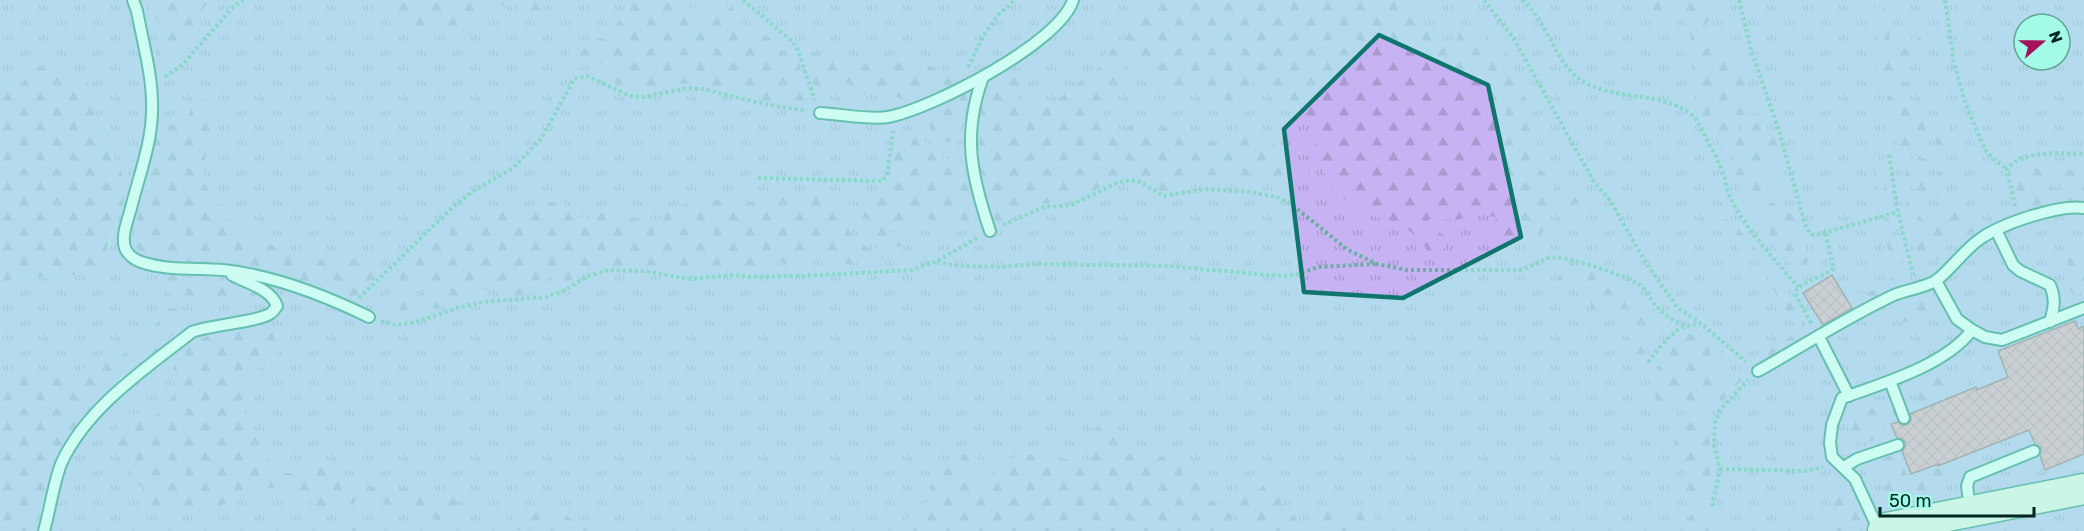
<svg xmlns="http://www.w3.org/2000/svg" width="2084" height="531" viewBox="0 0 2084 531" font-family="Rubik,sans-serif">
<defs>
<pattern id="grass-tufts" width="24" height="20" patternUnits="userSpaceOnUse" patternTransform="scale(1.5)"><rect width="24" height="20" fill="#c7b3f3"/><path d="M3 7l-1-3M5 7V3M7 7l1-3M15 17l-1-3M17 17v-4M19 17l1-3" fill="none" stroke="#a99ad0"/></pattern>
<pattern id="forest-firs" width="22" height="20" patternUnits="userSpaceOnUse" patternTransform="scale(1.5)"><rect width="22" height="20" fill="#c7b3f3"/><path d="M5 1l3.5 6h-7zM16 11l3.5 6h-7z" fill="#a99ad0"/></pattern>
<pattern id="building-cross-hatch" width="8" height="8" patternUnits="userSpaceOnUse" patternTransform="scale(1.5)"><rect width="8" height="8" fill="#fc9cbb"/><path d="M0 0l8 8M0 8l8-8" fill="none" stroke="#d686a0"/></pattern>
</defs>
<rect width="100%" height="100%" fill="#a3fae7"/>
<path fill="url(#grass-tufts)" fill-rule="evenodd" d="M 0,0 L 2084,0 L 2084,531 L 35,531 L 57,459 L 70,438 L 113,386 L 164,347 L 158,320 L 144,339 L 121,356 L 100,364 L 55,379 L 23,372 L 14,379 L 9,389 L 0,393 L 0,293 L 17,273 L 47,278 L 69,275 L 89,275 L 109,247 L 111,230 L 123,207 L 120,167 L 107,150 L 104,131 L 94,119 L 90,106 L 50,67 L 44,63 L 15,88 L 5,86 L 0,88 ZM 2024,24 L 2060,24 L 2060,60 L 2024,60 Z"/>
<g fill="url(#forest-firs)">
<path d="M 144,0 L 210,0 C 204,6 199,13 199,22 C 200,26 201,27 200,31 C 197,47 177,58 163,62 L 157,59 L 156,42 L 158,36 L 163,34 L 165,28 L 154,17 Z"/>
<path d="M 402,0 L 541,0 L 548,18 L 541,20 L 530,9 C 526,9 522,8 519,7 C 511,4 499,6 491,6 L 479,16 L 470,33 L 464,37 L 448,31 L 443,26 L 428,29 L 416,27 L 409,32 L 401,30 L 396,24 L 397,14 Z"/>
<path d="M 628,0 L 679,0 L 702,13 L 714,3 L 719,2 L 738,12 L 743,30 L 751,34 L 761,31 L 766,34 L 767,38 L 777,39 L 780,45 L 778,50 L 794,52 L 815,107 C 794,104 772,103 751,97 C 734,93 710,83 693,83 C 664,83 645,100 616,86 C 612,75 605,71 609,59 L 601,64 L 590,62 L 585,67 C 575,68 572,63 569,54 L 572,47 L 600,38 L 611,41 L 614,28 L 621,17 L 637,22 L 626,3 Z"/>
<path d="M 1142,0 L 1423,0 L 1416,5 C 1425,27 1427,46 1454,48 L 1460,29 L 1469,26 L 1481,26 L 1484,29 L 1486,44 C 1507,48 1519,59 1513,81 L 1524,94 L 1526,103 L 1520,109 L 1519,116 C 1535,126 1542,147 1535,164 L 1549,178 L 1557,194 L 1578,197 L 1580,201 L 1553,213 L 1541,234 C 1526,239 1513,243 1497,237 L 1494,226 L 1496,217 L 1477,214 L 1456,220 L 1429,219 L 1424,225 L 1448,237 C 1447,247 1443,251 1435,256 L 1430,254 L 1420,240 L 1410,231 L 1356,208 L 1332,190 L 1316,154 L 1314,141 L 1318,133 L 1315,124 L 1286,109 L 1278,92 L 1253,65 L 1250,81 L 1252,97 L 1247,105 C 1237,102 1222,100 1214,97 C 1204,92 1194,88 1183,86 C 1176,84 1167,84 1160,81 C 1147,76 1148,60 1136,54 L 1123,66 L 1127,85 L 1126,91 L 1111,91 L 1102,112 L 1106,126 L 1114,138 C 1125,135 1127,123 1139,120 C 1150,118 1159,126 1170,128 C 1177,129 1186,127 1193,130 C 1201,133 1207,142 1216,143 C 1233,146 1245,129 1264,137 C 1276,142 1283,154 1292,162 L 1300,160 L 1308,161 L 1310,170 L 1288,187 C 1274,186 1267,177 1255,173 L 1242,180 L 1229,183 L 1222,180 L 1194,182 L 1176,192 L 1165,193 L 1144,180 L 1128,178 L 1112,181 L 1079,199 L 1043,204 L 1003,221 L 996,222 C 989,215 987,202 984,192 C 982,183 979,174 977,165 C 972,140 975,105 990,84 C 995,76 1012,70 1017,81 C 1020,87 1019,93 1018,99 L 1021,102 L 1053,108 L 1058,99 L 1085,78 L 1096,72 L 1108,48 L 1123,40 Z"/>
<path d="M 1651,0 L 1722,0 C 1719,6 1717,13 1714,18 C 1711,20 1708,22 1706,24 C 1697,38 1717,42 1726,43 L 1733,51 L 1741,69 L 1747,97 L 1760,110 L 1758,113 C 1744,111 1737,116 1738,131 L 1743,133 L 1756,123 L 1772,130 L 1778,149 L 1777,158 L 1773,163 L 1762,166 L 1759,172 L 1759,178 L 1768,184 L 1776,182 L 1784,184 L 1785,193 L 1781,196 L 1773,194 L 1768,200 L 1796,217 L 1809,260 C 1805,266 1800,268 1793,266 L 1769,240 L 1758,212 L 1746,201 L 1740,190 L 1736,180 L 1734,155 C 1714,140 1695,114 1695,87 C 1695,80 1697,86 1695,78 C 1694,67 1687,58 1683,48 L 1691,44 C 1693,23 1678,11 1658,19 L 1650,15 L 1647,8 Z"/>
<path d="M 1880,6 L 1884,7 C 1898,24 1887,29 1890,46 L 1895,47 L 1897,42 L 1906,43 C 1913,38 1915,36 1923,40 L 1923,47 L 1912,55 L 1910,64 L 1899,80 L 1919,86 L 1918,90 L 1913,94 L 1900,93 L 1886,77 L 1874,74 L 1873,70 L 1878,66 C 1878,60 1876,56 1876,51 C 1878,31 1888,28 1875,8 Z"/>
<polygon points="808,50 828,57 842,57 864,64 896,60 918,63 952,72 955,82 952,86 908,102 881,90 864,94 844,82 835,86 820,101 802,56"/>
<polygon points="44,63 73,73 87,82 94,119 104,131 107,150 120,166 125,187 123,207 111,230 105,261 89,275 69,275 47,278 17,273 0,293 0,88 5,86 15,88"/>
<path d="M 967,91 C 965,109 969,139 946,142 L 931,130 L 929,122 L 922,119 L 915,113 Z"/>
<path d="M 1896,94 L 1915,109 L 1927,114 L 1926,133 L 1922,135 L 1918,145 L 1911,148 L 1904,146 L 1899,147 C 1893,138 1896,125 1893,114 C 1891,107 1887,104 1887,96 Z"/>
<polygon points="205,100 209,102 214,113 216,131 213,143 205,158 202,178 211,195 220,205 227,208 231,218 223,220 218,226 235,230 246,225 249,233 247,239 261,239 294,258 319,260 340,255 369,262 377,276 372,283 352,299 300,281 258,272 209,250 192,265 143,256 136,247 134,234 158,126 163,123 176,126 185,122 190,111 191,101"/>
<polygon points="1946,121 1964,146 1962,151 1958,152 1937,144 1934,139 1941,123"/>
<path d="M 905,135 C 922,136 934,149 947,159 L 957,157 L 963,160 C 967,179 969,201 976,218 C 968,236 940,228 928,218 L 921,222 L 903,220 L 889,225 L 888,231 L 899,237 L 904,244 L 901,247 C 895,246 888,245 883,241 C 868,230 877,208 847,222 L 851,240 L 861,242 L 870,250 L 880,249 L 890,258 L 848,264 L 829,262 L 823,254 L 811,255 L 790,263 L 774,261 L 752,269 L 724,266 L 694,273 L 670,269 L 607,266 L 586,273 L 563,289 L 557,286 L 559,280 L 558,274 C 540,277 532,297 517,297 C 508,297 497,291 489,288 C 481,292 474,293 465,296 C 448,302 445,312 424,307 C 417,313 402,314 396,306 L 426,291 L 430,284 L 425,275 L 415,272 L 406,277 L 398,291 L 387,289 L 384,279 L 442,222 C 455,224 468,224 481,219 C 500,210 503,196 523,213 L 550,202 L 560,202 C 568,207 573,216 583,218 C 596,221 602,208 613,209 C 620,209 620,213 625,216 C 632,218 656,221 662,219 L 668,207 L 692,203 L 704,194 L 711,192 L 715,200 L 721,200 L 725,196 L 734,195 C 743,202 754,205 765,198 C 768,197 769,193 772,192 C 779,188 788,193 796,194 L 802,190 L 816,195 L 849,191 L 854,193 L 847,198 L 845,205 C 870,208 863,201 878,189 C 882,186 886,185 890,181 L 897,140 Z"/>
<polygon points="1872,149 1877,151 1889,200 1889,205 1886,208 1882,206 1869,153"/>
<path d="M 1939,149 L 1942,151 L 1946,164 L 1955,173 L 1954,177 L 1947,179 C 1948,185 1945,196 1939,200 L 1936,196 L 1938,189 L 1934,181 L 1941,169 L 1936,151 Z"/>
<polygon points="1915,156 1927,159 1928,188 1924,194 1907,184 1904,177 1910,160"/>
<path d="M 2043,162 L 2047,163 L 2049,170 L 2053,174 L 2051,182 L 2058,204 C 2050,206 2042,210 2035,211 C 2017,214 2015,186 2014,173 L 2028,163 Z"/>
<polygon points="2066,170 2084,171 2084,202 2069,201 2063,196 2061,172"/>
<path d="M 1952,195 L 1959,195 L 1963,200 L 1970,203 L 1972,224 L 1976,229 L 1972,233 L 1964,233 L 1956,241 L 1945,243 L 1943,255 L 1939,260 L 1920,260 L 1917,259 L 1913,234 L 1905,204 L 1908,200 L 1912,203 L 1927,228 C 1933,221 1928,214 1934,206 L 1946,205 Z"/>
<path d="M 1881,218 L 1887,218 L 1890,221 L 1891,234 L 1897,247 L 1897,254 L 1905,275 C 1899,292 1869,307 1852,300 L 1852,296 C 1861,292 1872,292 1881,288 C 1905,277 1885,243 1879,226 L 1879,222 Z"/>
<path d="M 1724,219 L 1728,220 C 1739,231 1756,242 1759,258 L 1755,260 C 1741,256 1730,235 1723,222 Z"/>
<path d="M 2084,252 L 2084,292 L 2074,296 C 2066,286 2064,270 2069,257 Z"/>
<path d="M 1572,264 L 1616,277 L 1630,284 L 1624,297 L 1635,304 L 1642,300 L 1648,301 L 1657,313 L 1652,321 L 1651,328 L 1647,331 L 1646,348 L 1643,353 L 1628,357 C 1623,347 1626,335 1632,327 L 1638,327 L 1635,312 C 1619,303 1621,311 1608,317 C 1588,312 1589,298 1579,286 L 1568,285 L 1562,290 L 1557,290 C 1554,279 1563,269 1572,264 Z"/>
<path d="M 1768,268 L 1779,276 L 1802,315 L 1808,335 L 1804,340 L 1763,361 L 1759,360 L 1758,357 C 1769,343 1785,350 1795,328 C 1788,308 1769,291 1766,270 Z"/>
<path d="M 167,275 L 197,279 L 210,285 L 222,282 L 259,292 L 261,294 L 261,303 C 250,307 233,299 220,298 L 219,307 L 213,310 L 203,300 C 197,300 189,303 183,303 C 175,302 167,289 160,284 L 161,280 Z"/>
<polygon points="1921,291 1933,292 1936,303 1926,318 1925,331 1921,333 1912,324 1901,321 1897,314 1906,306 1905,296"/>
<path d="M 168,308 L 182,310 C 169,358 143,356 113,386 C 98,401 64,442 56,460 C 47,482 42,508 35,531 L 0,531 L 0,393 L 9,389 L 14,379 L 23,371 L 55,379 L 121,356 L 144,339 Z"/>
<path d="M 233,328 L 254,329 L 273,334 L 278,349 L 274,362 L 256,370 L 247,387 L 244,402 L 245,417 L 254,430 L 271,465 L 282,473 L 294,473 L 314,465 L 347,480 L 374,487 L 449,492 L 458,499 L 452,518 L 445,523 L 398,505 L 357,500 L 349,505 C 355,513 362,521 359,531 L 343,531 L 345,522 C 336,509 331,505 315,506 L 301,495 L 278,486 L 254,492 L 200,514 L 183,515 L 153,506 C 139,479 108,451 119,418 C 133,413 141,412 155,416 L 165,407 L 179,388 L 173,369 C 183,342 207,335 233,328 Z"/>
<path d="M 1684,333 L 1711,338 C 1714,346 1720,350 1724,358 L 1719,370 L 1742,379 L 1719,406 L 1688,413 L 1673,407 L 1668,420 L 1663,422 L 1655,397 L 1647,393 L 1647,388 L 1651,382 L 1656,387 L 1661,385 L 1663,378 L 1656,367 L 1666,364 L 1675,372 L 1685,367 L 1685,358 L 1671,356 L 1667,349 L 1678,334 Z"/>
<path d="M 1929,371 L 1933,371 C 1943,379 1952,380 1965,379 L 1968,382 C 1962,391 1929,403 1919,401 L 1913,391 L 1913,380 L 1923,377 Z"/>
<polygon points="1867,404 1873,405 1885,429 1883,437 1866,443 1859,442 1852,433 1850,421 1857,412"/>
<path d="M 1692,419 L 1702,419 L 1712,423 L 1710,445 L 1716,474 L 1713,493 C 1706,498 1692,498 1685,494 C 1683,487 1688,479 1686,471 C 1686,466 1683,462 1680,458 C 1670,438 1673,429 1692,419 Z"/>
<path d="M 1103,423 C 1122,423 1121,440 1128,453 C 1139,456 1143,453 1152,454 C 1159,454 1163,458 1169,462 C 1179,467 1190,462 1201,460 L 1208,467 C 1204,480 1197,492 1211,500 C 1222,507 1227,501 1237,497 C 1243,495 1250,494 1256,491 C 1262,488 1264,484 1272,483 C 1280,489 1280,495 1284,504 C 1290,514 1294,510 1298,524 L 1294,531 L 1248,531 L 1246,523 L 1239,518 L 1234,516 L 1224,523 L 1219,531 L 900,531 C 906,525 906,520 910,513 C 915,506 924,503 932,501 L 930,488 C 941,466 947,452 974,455 L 979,462 L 974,482 L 982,487 L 990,485 L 1000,463 C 1015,457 1034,452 1050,455 C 1063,457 1074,464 1087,464 L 1092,459 L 1092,431 Z"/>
<path d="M 1881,456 L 1890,456 C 1894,461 1899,462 1903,467 C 1906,472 1905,474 1910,477 L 1935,468 C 1942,470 1950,465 1958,465 L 1962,469 C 1954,477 1915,496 1905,497 C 1897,498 1892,496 1886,492 L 1884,486 L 1878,481 L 1874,462 Z"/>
<path d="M 1848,481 C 1855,496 1870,516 1858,531 L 1820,531 L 1833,505 L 1834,492 L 1838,484 Z"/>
<polygon points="1707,508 1716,511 1716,525 1719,531 1689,531 1686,519 1699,510"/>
<polygon points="1327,510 1348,514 1367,511 1376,518 1369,531 1321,531 1316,518 1321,511"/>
<path d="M 547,511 L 563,512 L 575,522 L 592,528 L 611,531 L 514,530 L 511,522 L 515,514 C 526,511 535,515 547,511 Z"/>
</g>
<g fill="url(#building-cross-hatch)" stroke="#a16075" stroke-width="1.5">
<polygon points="1832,275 1852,308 1823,325 1803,293"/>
<polygon points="2075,321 2078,329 2084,326 2084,454 2045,470 2040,456 2041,448 2035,444 2029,430 1938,466 1938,464 1911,474 1902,451 1905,447 1905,442 1902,439 1897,438 1891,424 1898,422 1902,425 1907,425 1911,420 1910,414 1976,387 1977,390 2008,377 1998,351"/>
</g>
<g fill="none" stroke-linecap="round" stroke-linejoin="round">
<defs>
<g id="lane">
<path d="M 133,0 L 137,11 C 143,43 153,77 152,110 C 152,142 139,176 131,208 C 128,220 121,235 125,248 C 128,255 135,260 141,262 C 168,271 196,268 223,270 C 271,275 326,296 369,317"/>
<path d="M 983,77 C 962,134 971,175 990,231"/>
<path d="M 820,113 C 839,114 870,120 888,117 C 931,109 1060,43 1073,0"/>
<path d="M 1996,230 L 2013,265 L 2020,271 L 2050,285 C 2056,299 2054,308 2050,322"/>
<polyline points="1936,281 1957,319 1972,330 1985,337 2002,340 2084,308"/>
<polyline points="1819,337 1849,396"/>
<path d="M 1758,371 C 1803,346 1847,317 1894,295 C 1906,290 1927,287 1937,280 C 1952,268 1964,250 1980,239 C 2001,224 2059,204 2084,208"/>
<polyline points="1890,381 1904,418"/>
<polyline points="1844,467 1857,459 1898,445"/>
<polyline points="1970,509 1967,486 1970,477 2034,451"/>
<path d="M 44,531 C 50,510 53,485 61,464 C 86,408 145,369 192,332 C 210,325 260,322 271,313 C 274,311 275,308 277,306 C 271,289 247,283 232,275"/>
<path d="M 1879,531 L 1855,479 L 1832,457 L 1830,443 L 1832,425 L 1842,398 C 1882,384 1946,365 1972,330"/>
</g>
<polyline id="secondary" points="1883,531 1887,528 2084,489"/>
</defs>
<use href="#lane" stroke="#1c7b6c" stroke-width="14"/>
<use href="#secondary" stroke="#1c7b6c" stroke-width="33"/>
<g stroke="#6ab0a2" stroke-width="4" stroke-dasharray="3 3" stroke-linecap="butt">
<polyline points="743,0 792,41 797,48 815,100"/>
<polyline points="1484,0 1514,39 1594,182 1609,199 1646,263 1678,308 1703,325 1746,362"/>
<path d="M 1522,0 C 1550,23 1553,63 1584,82 C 1616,101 1663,91 1692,115 C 1697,119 1699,125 1702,131 C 1709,144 1717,156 1722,171 C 1726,179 1726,189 1730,197 C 1745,230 1776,260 1798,287"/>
<polyline points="1739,0 1751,49 1780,134 1805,224 1810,234 1816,235 1898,212"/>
<polyline points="1945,0 1954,63 1966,105 1985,150 1994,159 2007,169"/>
<polyline points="968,67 984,35 999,14 1015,0"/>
<polyline points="165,77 183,64 233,7 243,0"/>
<polyline points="1889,155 1898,212 1913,275"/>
<polyline points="758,178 882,181 887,175 893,131"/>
<path d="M 2015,206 L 2007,169 C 2021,150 2062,153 2084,154"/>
<path d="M 1003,225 L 1044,207 L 1071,205 L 1117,183 L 1130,180 L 1140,182 L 1164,196 L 1206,189 L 1250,192 L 1277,197 L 1291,204 L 1348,250 L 1377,264 L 1407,270 L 1519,270 C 1530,268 1539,261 1549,258 C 1563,254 1630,277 1641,286 C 1648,292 1651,301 1658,308 C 1665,316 1675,321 1685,326"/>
<polyline points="937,262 958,266 999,267 1038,264 1168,266 1280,276 1295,275 1318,267 1377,264"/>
<polyline points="359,298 455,205 472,192 513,168 541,139 574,79 587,76 630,96 644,97 688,88 703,89 764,104 807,111"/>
<polyline points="381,321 396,325 416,322 457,308 482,302 547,297 565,290 588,276 608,270 644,271 689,279 732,275 749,277 804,276 912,270 937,261 977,238"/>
<polyline points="1811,323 1795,293 1798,287 1834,269 1825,232"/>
<path d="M 1648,362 C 1663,345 1675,322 1700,325"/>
<polyline points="1720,469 1805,471 1823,467"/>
<polyline points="1712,506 1720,469 1714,445 1715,423 1720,410 1748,380"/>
</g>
<use href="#lane" stroke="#fff" stroke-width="10"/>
<use href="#secondary" stroke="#fdefe6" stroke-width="30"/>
</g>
<path d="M0 0H2084V531H0ZM 1379,35 L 1488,85 L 1521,237 L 1403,298 L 1304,292 L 1284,129 Z" fill="#a3fae7" fill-opacity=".55" fill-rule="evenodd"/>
<path fill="none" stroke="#0f766e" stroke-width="4.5" stroke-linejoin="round" d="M 1379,35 L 1488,85 L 1521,237 L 1403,298 L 1304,292 L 1284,129 Z"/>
<g transform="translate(2042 42) rotate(70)"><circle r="28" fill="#a3fae7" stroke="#62a597" stroke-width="1.5"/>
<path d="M0-4.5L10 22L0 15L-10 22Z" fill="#a31359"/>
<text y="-9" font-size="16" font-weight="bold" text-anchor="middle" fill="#00251f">N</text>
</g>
<path d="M1880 507v9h154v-9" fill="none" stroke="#00251f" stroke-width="3"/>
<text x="1889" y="507" font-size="18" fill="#00251f" stroke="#a3fae7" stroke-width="4.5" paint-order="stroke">50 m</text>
</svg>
